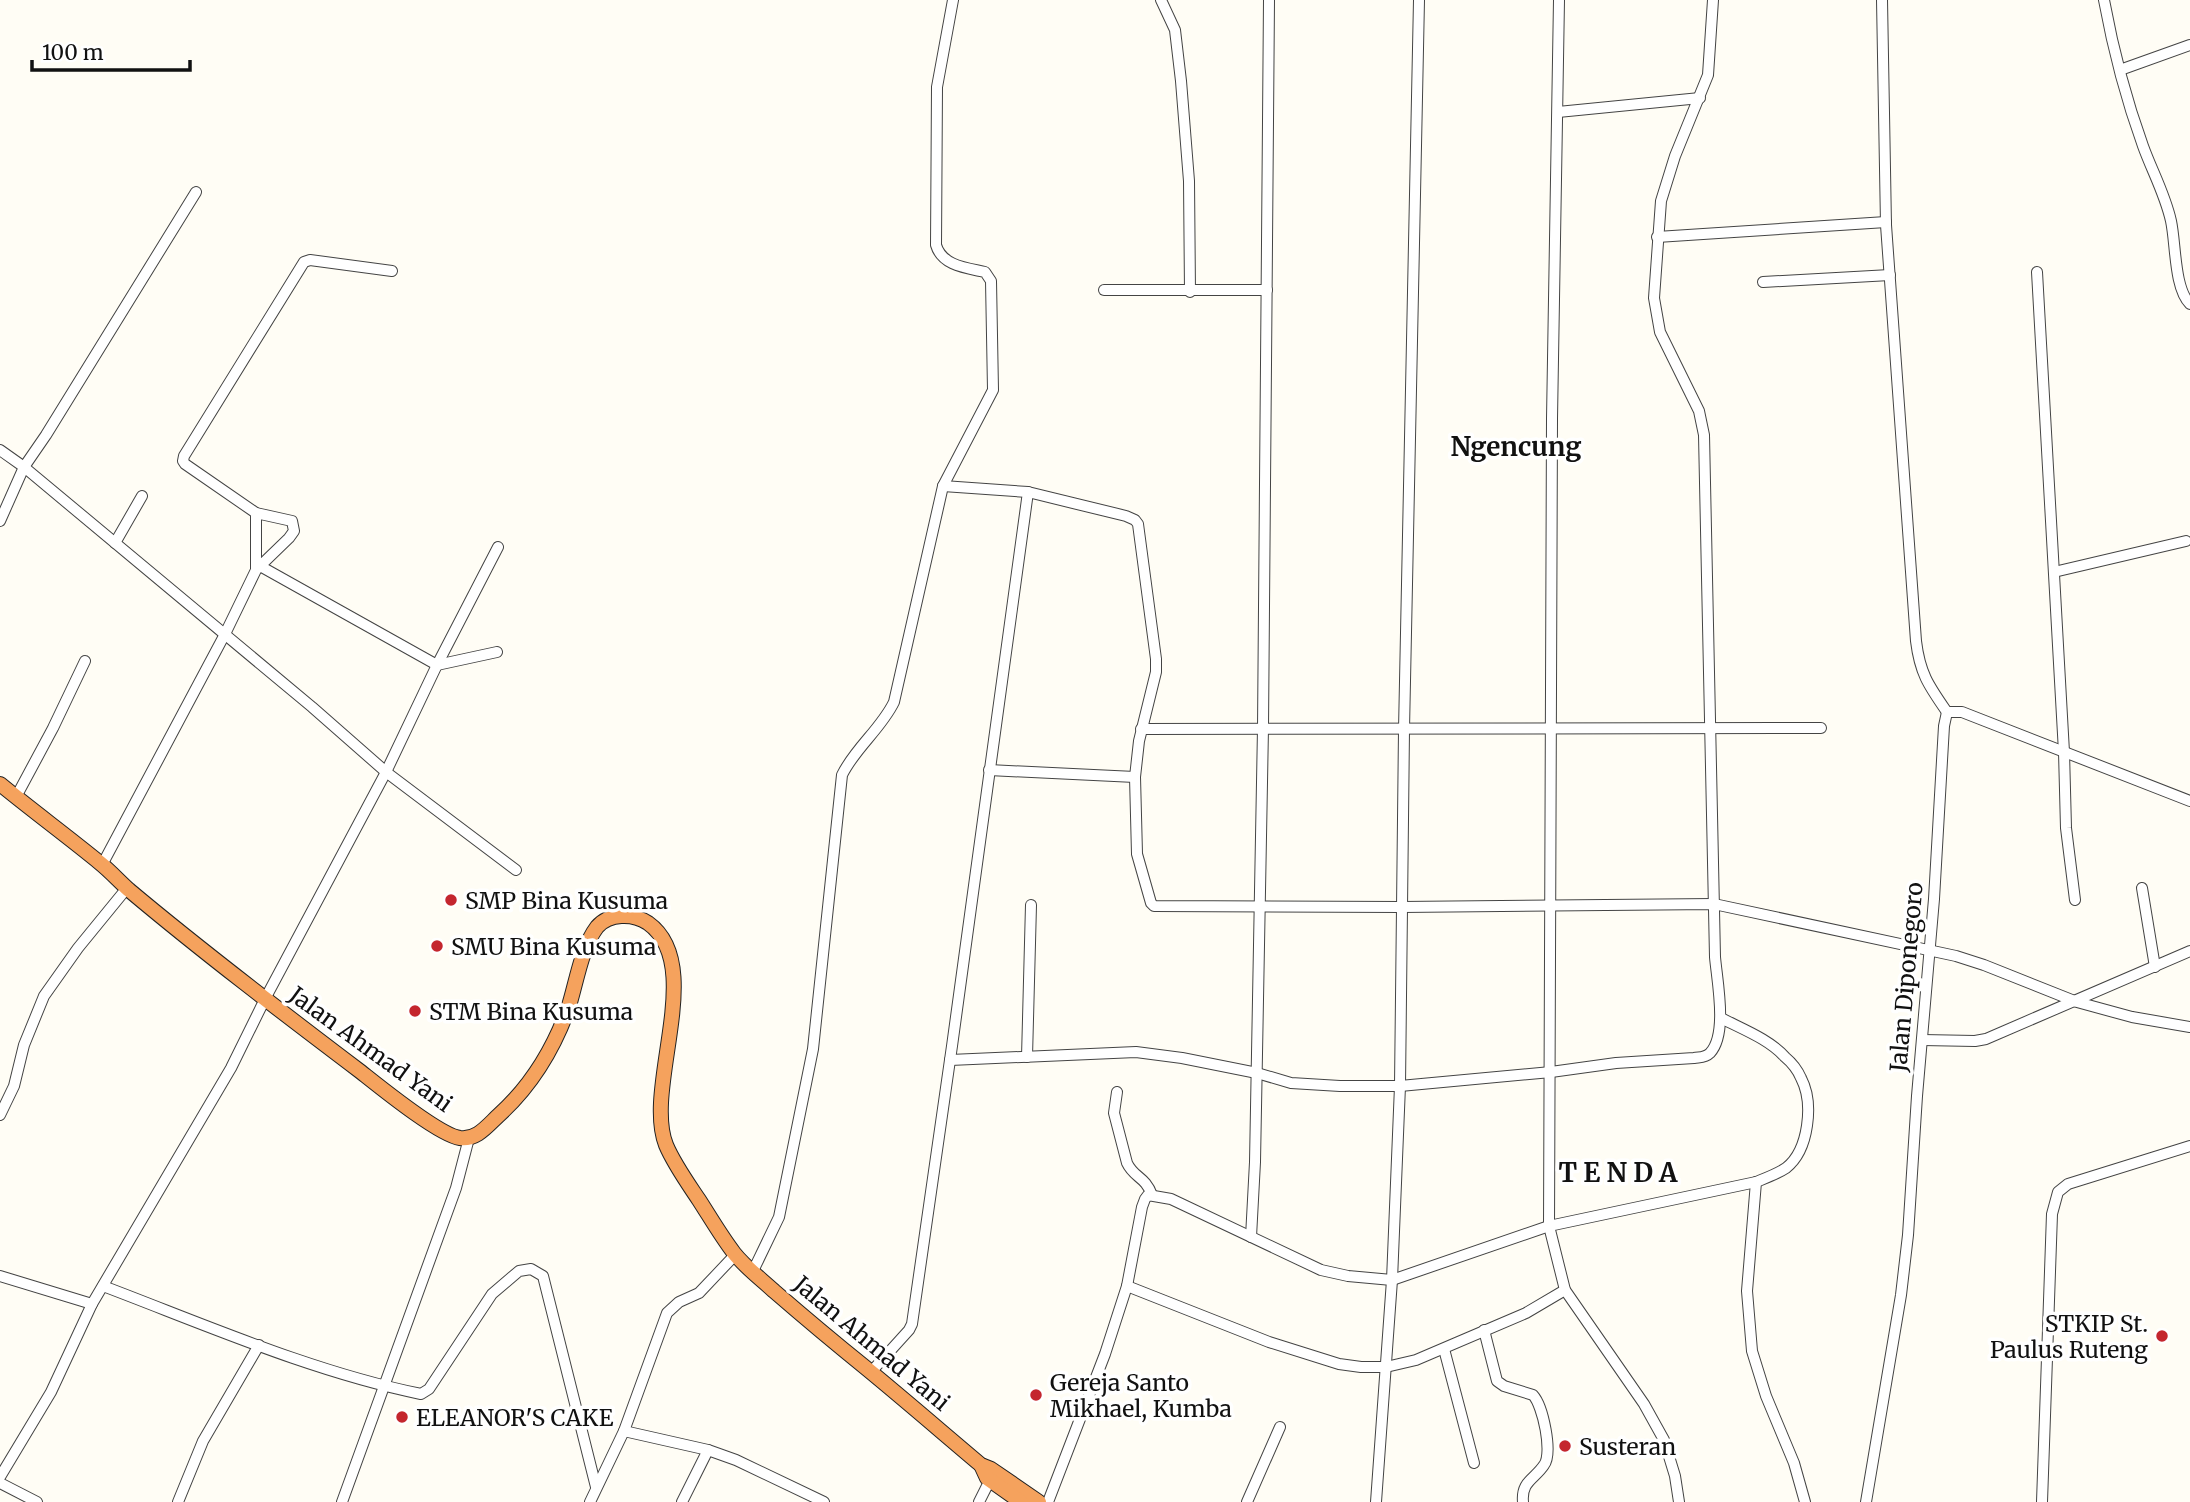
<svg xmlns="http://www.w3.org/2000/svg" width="2190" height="1502" viewBox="0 0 2190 1502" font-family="Merriweather,serif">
<rect width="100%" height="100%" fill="#fffdf5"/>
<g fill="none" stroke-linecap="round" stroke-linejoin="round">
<defs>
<g id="minor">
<polyline points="1161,0 1175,30 1181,81 1189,181 1190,292"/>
<path d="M 1882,0 L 1886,225 L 1916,641 C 1920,674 1929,686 1947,712"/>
<path d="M 2104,0 C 2113,49 2126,99 2143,146 C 2152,171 2165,194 2171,221 C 2176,244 2174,288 2190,304"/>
<polyline points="2120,70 2190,45"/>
<polyline points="1558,112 1700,98"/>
<polyline points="1657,237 1886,222"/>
<polyline points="2037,272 2064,752 2066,828 2075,900"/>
<polyline points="1763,282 1890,275"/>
<polyline points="1104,290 1267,290"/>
<polyline points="0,450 24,467 312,707 386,772 516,870"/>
<polyline points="943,486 1028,492 1126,516 1135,520 1138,524 1156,659 1156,672 1139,741 1135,777 1137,854 1151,903 1154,906 1402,907 1714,904 1956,956 1984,965 2077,1002 2132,1017 2190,1027"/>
<polyline points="256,513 185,464 183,461 184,456 304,262 310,260 392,271"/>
<polyline points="0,521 24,467 46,435 196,192"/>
<polyline points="115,543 142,496"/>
<polyline points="260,566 437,665 497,652"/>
<polyline points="2054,572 2186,541"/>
<polyline points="1141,729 1821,728"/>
<polyline points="989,770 1135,777"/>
<polyline points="16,797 53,728 85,661"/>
<polyline points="102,865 225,634 256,570 256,513 292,521 294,531 289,538 256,570"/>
<polyline points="2142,888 2155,967"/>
<polyline points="1922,1040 1975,1041 1986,1039 2190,951"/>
<polyline points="1027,1057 1031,905"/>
<path d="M 950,1060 L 1136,1052 L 1182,1058 L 1257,1073 L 1291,1083 L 1340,1086 L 1400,1086 L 1551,1072 L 1616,1063 L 1694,1058 C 1700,1057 1705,1058 1710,1053 C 1728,1034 1717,981 1715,957 L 1704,435 L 1699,411 L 1660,332 L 1654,298 L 1661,201 L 1675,156 L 1708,75 L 1713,0"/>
<path d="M 1117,1092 L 1114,1113 L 1127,1163 C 1134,1178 1145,1176 1152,1195"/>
<polyline points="0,1115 14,1086 24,1045 44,996 78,948 127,888"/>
<polyline points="1756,1182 1747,1291 1752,1351 1766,1396 1794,1463 1805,1502"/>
<polyline points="1251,1237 1255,1162 1263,728 1269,0"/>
<path d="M 753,1271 L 779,1217 L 813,1049 L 842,775 C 855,748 881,729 894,702 L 943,486 L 993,390 L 991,281 L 985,272 C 967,268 942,266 936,245 L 937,87 L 953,0"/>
<polyline points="0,1276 92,1304"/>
<path d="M 103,1286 C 206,1325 313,1372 421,1394 L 429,1389 L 492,1294 L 519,1271 L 531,1269 L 543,1276 L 596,1487"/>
<polyline points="1127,1286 1269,1342 1339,1364 1361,1367 1386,1367 1416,1360 1526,1313 1565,1290"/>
<path d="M 1484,1330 L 1497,1381 L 1504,1386 L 1533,1395 C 1543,1406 1553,1453 1544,1465 C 1535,1479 1521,1481 1523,1502"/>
<polyline points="1444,1349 1474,1463"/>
<polyline points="871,1372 909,1330 912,1324 952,1046 1028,492"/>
<polyline points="624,1431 708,1450 736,1460 824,1502"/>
<polyline points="0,1477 51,1392 92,1304 231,1068 265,999 386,772 437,665 498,547"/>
<polyline points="0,1483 37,1502"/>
<polyline points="178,1502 203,1441 259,1345"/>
<polyline points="342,1502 456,1188 469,1138"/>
<polyline points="590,1502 624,1431 667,1313 679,1302 699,1293 735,1255"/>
<polyline points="682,1502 708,1450"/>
<polyline points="979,1502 990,1480"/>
<polyline points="1048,1502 1105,1354 1127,1286 1142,1207 1145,1199 1148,1195 1171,1199 1321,1270 1348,1276 1392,1280 1549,1226 1552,419 1559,0"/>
<polyline points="1247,1502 1280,1427"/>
<polyline points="1376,1502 1392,1280 1400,1086 1404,730 1419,0"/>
<path d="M 1679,1502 L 1675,1476 L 1664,1440 L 1644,1404 L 1565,1290 L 1549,1226 L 1756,1182 C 1766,1178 1777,1174 1786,1168 C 1809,1150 1814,1103 1801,1078 C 1798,1071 1791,1062 1785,1057 C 1769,1039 1742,1029 1721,1018"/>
<polyline points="1866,1502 1901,1295 1908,1235 1917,1096 1934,899 1944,726 1947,712 1962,712 2190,801"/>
<polyline points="2042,1502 2052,1214 2058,1192 2068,1184 2190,1146"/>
</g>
<g id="highway">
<path d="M 0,784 C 33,811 67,836 100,863 C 110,871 119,881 129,890 C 204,953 283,1013 361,1072 C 380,1087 439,1135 460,1138 C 477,1140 487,1126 499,1115 C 531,1086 553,1050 568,1009 C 576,985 581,948 597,927 C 609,913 633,913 648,923 C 707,965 643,1087 666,1145 C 674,1164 687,1182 699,1200 C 710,1217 721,1236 734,1253 C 745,1267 761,1279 774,1291 C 804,1317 835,1343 866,1368 C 905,1400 943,1433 981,1465 L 991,1469 L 1039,1502"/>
<polyline points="981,1465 987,1478 1021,1502"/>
</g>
</defs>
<use href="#minor" stroke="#444" stroke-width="12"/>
<use href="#highway" stroke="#222" stroke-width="16"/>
<use href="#minor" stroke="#fff" stroke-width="10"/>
<use href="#highway" stroke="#f5a25d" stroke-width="14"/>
</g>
<g fill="#c4262e" stroke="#fff" stroke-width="2.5">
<circle cx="451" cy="900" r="7"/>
<circle cx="437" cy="946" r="7"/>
<circle cx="415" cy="1011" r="7"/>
<circle cx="2162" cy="1336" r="7"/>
<circle cx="1036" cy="1395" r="7"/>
<circle cx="402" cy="1417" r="7"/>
<circle cx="1565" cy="1446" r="7"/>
</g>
<g text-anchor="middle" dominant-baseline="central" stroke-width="7" stroke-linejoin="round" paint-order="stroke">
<g font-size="23" fill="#111" stroke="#fff" text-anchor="start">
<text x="465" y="900">SMP Bina Kusuma</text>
<text x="451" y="946">SMU Bina Kusuma</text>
<text x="429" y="1011">STM Bina Kusuma</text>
<text x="2148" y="1323" text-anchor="end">STKIP St.<tspan x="2148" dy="26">Paulus Ruteng</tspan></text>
<text x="1050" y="1382">Gereja Santo<tspan x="1050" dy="26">Mikhael, Kumba</tspan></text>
<text x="416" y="1417">ELEANOR'S CAKE</text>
<text x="1579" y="1446">Susteran</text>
</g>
<g font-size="23" fill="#111" stroke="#fff">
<text transform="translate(1906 977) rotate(-85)">Jalan Diponegoro</text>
<text transform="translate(371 1049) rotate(36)">Jalan Ahmad Yani</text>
<text transform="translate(872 1343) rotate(40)">Jalan Ahmad Yani</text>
</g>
<g font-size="26" font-weight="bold" fill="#111" stroke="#fff">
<text x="1516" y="446">Ngencung</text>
<text x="1618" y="1172">T E N D A</text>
</g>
</g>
<path d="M32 60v10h158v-10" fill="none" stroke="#111111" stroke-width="3.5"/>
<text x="42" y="60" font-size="21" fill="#111111" stroke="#ffffff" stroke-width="5" paint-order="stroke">100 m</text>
</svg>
